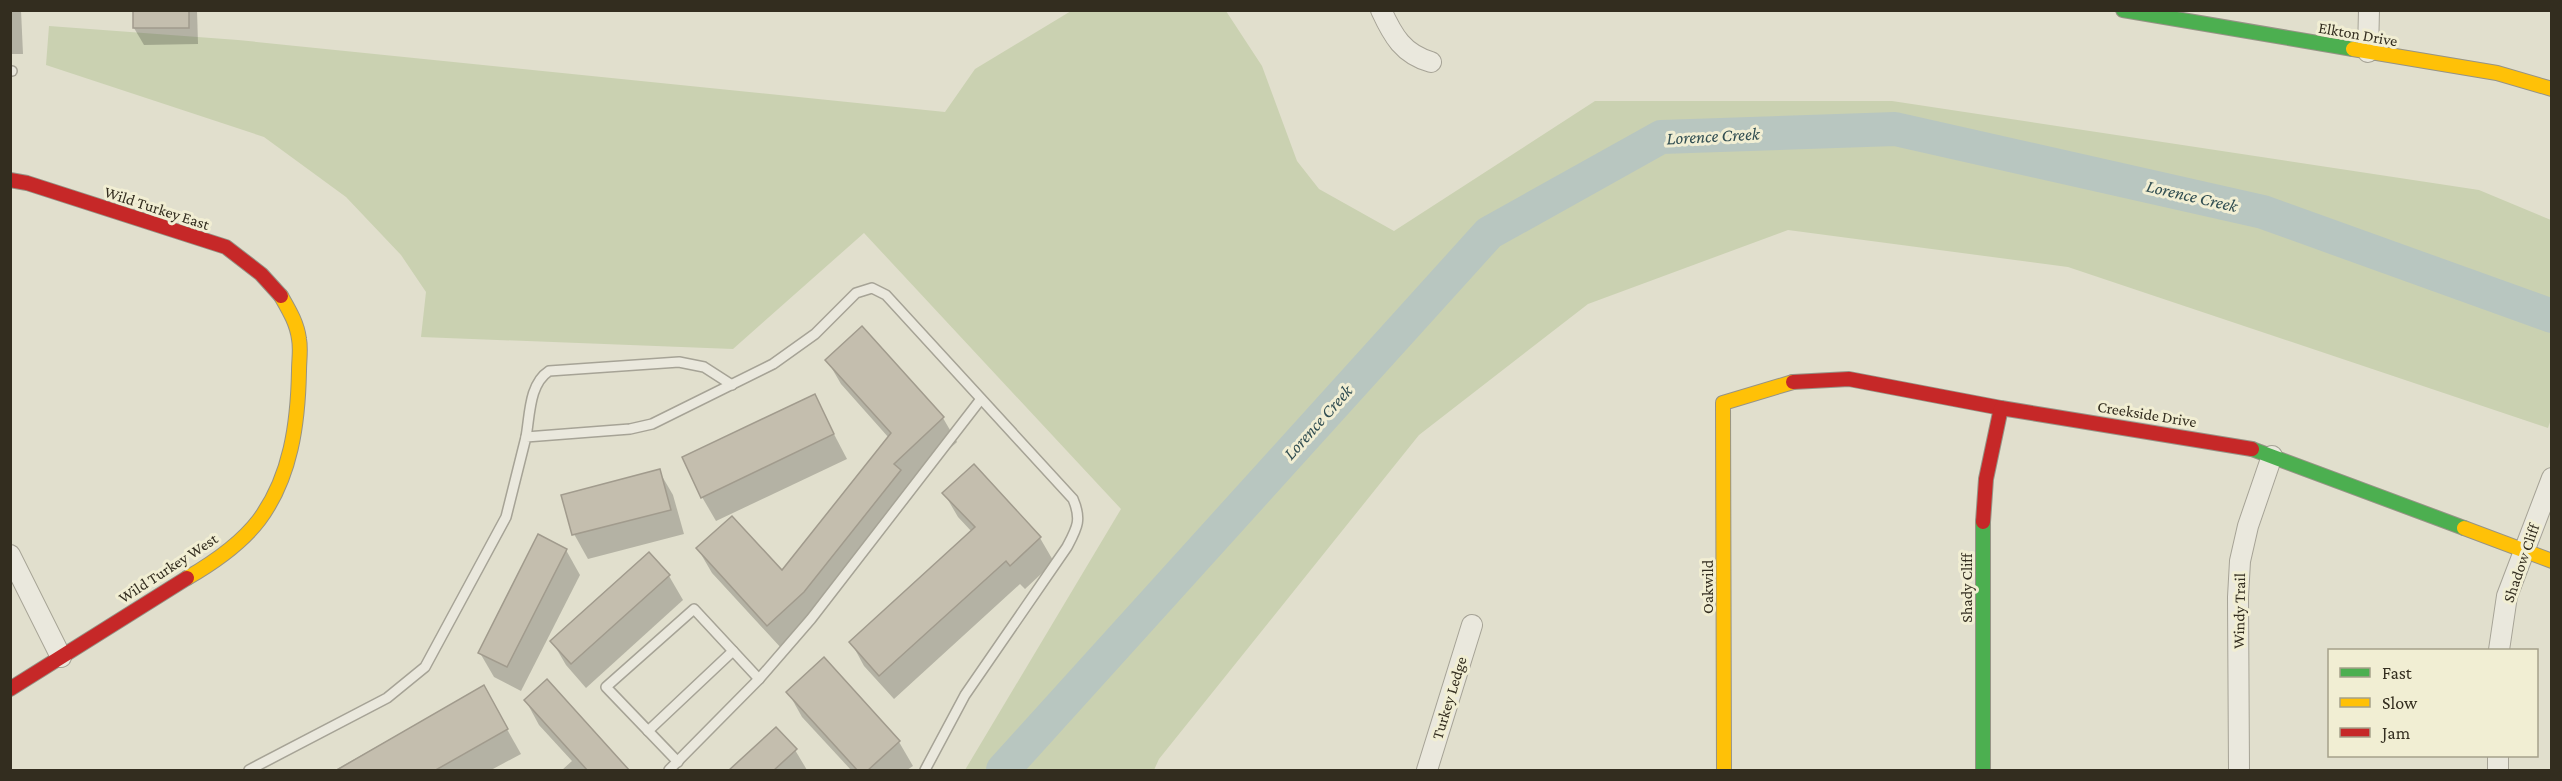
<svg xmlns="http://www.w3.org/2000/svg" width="2562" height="781" viewBox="0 0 2562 781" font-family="'Crimson Pro',serif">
<rect width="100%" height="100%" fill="#e1dfcd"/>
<polygon fill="#cad1b1" points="1071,11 1226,11 1262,66 1297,161 1319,189 1394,231 1595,101 1892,101 2479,190 2551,220 2551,419 2548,428 2068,267 1788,230 1588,304 1419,435 1159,759 1154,770 965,770 1121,509 864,233 733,349 421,337 426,292 401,255 346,197 264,137 46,65 49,26 238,40 945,112 975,69"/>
<g fill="#0003">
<polygon points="10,10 21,10 23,54 10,54"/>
<polygon points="134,10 197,10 198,44 144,45 134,28"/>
<polygon points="862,328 943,418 957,442 909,486 914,495 817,617 782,649 712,573 698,549 782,572 889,438 841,384 827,360"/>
<polygon points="814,396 847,459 716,521 702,497"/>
<polygon points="659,471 673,495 684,534 588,559 574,534"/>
<polygon points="944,493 1040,538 1054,562 1025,589 1020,584 894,699 864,666 851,642 972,532 958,517"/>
<polygon points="566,550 580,575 521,691 494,677 480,653"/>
<polygon points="649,554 669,576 683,600 586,688 566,665 552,641"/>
<polygon points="483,687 521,754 491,770 335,770"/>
<polygon points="788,692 899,742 913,766 907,770 851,770 802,717"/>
<polygon points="526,701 628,770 562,770 572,761 539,725"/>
<polygon points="795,750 807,770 730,770"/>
</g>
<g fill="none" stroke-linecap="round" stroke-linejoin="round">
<polyline stroke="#b8c6c0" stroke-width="34" points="1003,770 1489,233 1661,137 1895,129 2263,212 2552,316"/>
</g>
<g fill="#c4beae" stroke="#a19b8d" stroke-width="1.5">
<rect x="133" y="10" width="56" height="18"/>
<polygon points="862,326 944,417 894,464 901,470 804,592 767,626 696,548 732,516 782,570 891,433 825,360"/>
<polygon points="815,394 834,434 701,498 682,457"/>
<polygon points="974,464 1041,537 1010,566 1006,561 879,676 849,642 975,527 942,493"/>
<polygon points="660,469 671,510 572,535 561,495"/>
<polygon points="538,534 567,549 507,667 478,653"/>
<polygon points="649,552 670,575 571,664 550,641"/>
<polygon points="824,657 900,741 867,771 858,771 786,692"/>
<polygon points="547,679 630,771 588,771 524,700"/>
<polygon points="484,685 508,729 434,771 335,771"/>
<polygon points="776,727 797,749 773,771 728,771"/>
</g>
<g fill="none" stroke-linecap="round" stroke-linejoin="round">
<defs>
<g id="lane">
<polyline points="10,71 12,71"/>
<path d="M 526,437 C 530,415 529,384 549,371 L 679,362 L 704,367 L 732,385"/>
<polyline points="648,731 733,651"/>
<polyline points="678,762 606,687 694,609 759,679"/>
<path d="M 249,770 L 387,698 L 425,667 L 506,517 L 526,437 L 630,429 L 652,424 L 773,364 L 815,334 L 856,293 L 872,288 L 886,295 L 1073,499 C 1082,520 1077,528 1067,547 L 965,695 L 925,770"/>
<polyline points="669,770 759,679 811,619 981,399"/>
</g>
<g id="street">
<path d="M 1381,10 C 1393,36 1403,54 1431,62"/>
<polyline points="2368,52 2369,10"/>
<polyline points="10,555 61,657"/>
<polyline points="2499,650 2507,596 2552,478"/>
<polyline points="1427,770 1472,625"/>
<polyline points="2239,770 2238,597 2240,561 2248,526 2272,456"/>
<polyline points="2498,770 2498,756"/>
</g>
<g id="fast">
<polyline points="2123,10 2353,49"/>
<polyline points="2252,449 2464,528"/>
<polyline points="1983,522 1983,770"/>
</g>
<g id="slow">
<polyline points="2353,49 2497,73 2552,89"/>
<polyline points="2464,528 2552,561"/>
<path d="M 187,578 C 213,563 240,545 259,520 C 291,477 298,423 299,371 C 299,360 301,349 299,339 C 297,323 289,310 281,296"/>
<polyline points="1724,770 1723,403 1793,382"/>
</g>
<g id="jam">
<polyline points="10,180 27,183 226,247 261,274 281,296"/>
<polyline points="1793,382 1849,379 2001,408 2252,449"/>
<polyline points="1983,522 1986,479 2001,408"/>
<polyline points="10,689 187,578"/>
</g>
</defs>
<use href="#lane" stroke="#a6a396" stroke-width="12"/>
<use href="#street" stroke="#a6a396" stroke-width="22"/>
<use href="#fast" stroke="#969386" stroke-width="16"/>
<use href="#slow" stroke="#969386" stroke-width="16"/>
<use href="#jam" stroke="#969386" stroke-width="16"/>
<use href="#lane" stroke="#eae8dd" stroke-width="9"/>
<use href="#street" stroke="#eae8dd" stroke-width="20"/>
<use href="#fast" stroke="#4caf50" stroke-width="14"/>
<use href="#slow" stroke="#ffc107" stroke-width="14"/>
<use href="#jam" stroke="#c62828" stroke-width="14"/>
</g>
<g text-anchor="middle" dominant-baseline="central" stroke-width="6" stroke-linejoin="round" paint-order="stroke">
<g font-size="16" fill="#332d1f" stroke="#f1eed3">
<text transform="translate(2358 34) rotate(10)">Elkton Drive</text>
<text transform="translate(157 208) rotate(18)">Wild Turkey East</text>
<text transform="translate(2147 414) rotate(9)">Creekside Drive</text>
<text transform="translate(2521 563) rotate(-71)">Shadow Cliff</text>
<text transform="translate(168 568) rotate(-33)">Wild Turkey West</text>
<text transform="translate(1707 587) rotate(-90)">Oakwild</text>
<text transform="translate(1966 588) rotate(-90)">Shady Cliff</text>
<text transform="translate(2239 611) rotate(-89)">Windy Trail</text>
<text transform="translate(1449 698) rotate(-73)">Turkey Ledge</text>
</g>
<g font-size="18" font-style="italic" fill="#304d51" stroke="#f1eed3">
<text transform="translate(1713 136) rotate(-3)">Lorence Creek</text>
<text transform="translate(2192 196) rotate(13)">Lorence Creek</text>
<text transform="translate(1318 422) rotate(-48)">Lorence Creek</text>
</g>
</g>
<rect width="2562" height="781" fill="none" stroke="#332d1f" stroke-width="24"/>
<rect x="2328" y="649" width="210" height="108" fill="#f1eed3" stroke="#a5a18b" stroke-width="1.5"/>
<rect x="2340" y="668" width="30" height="9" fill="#4caf50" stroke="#a5a18b" stroke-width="1.5"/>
<text x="2382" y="679" font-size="18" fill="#332d1f">Fast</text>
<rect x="2340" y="698" width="30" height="9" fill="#ffc107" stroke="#a5a18b" stroke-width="1.5"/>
<text x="2382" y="709" font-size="18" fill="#332d1f">Slow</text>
<rect x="2340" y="728" width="30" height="9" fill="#c62828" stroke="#a5a18b" stroke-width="1.5"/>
<text x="2382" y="739" font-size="18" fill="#332d1f">Jam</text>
</svg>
